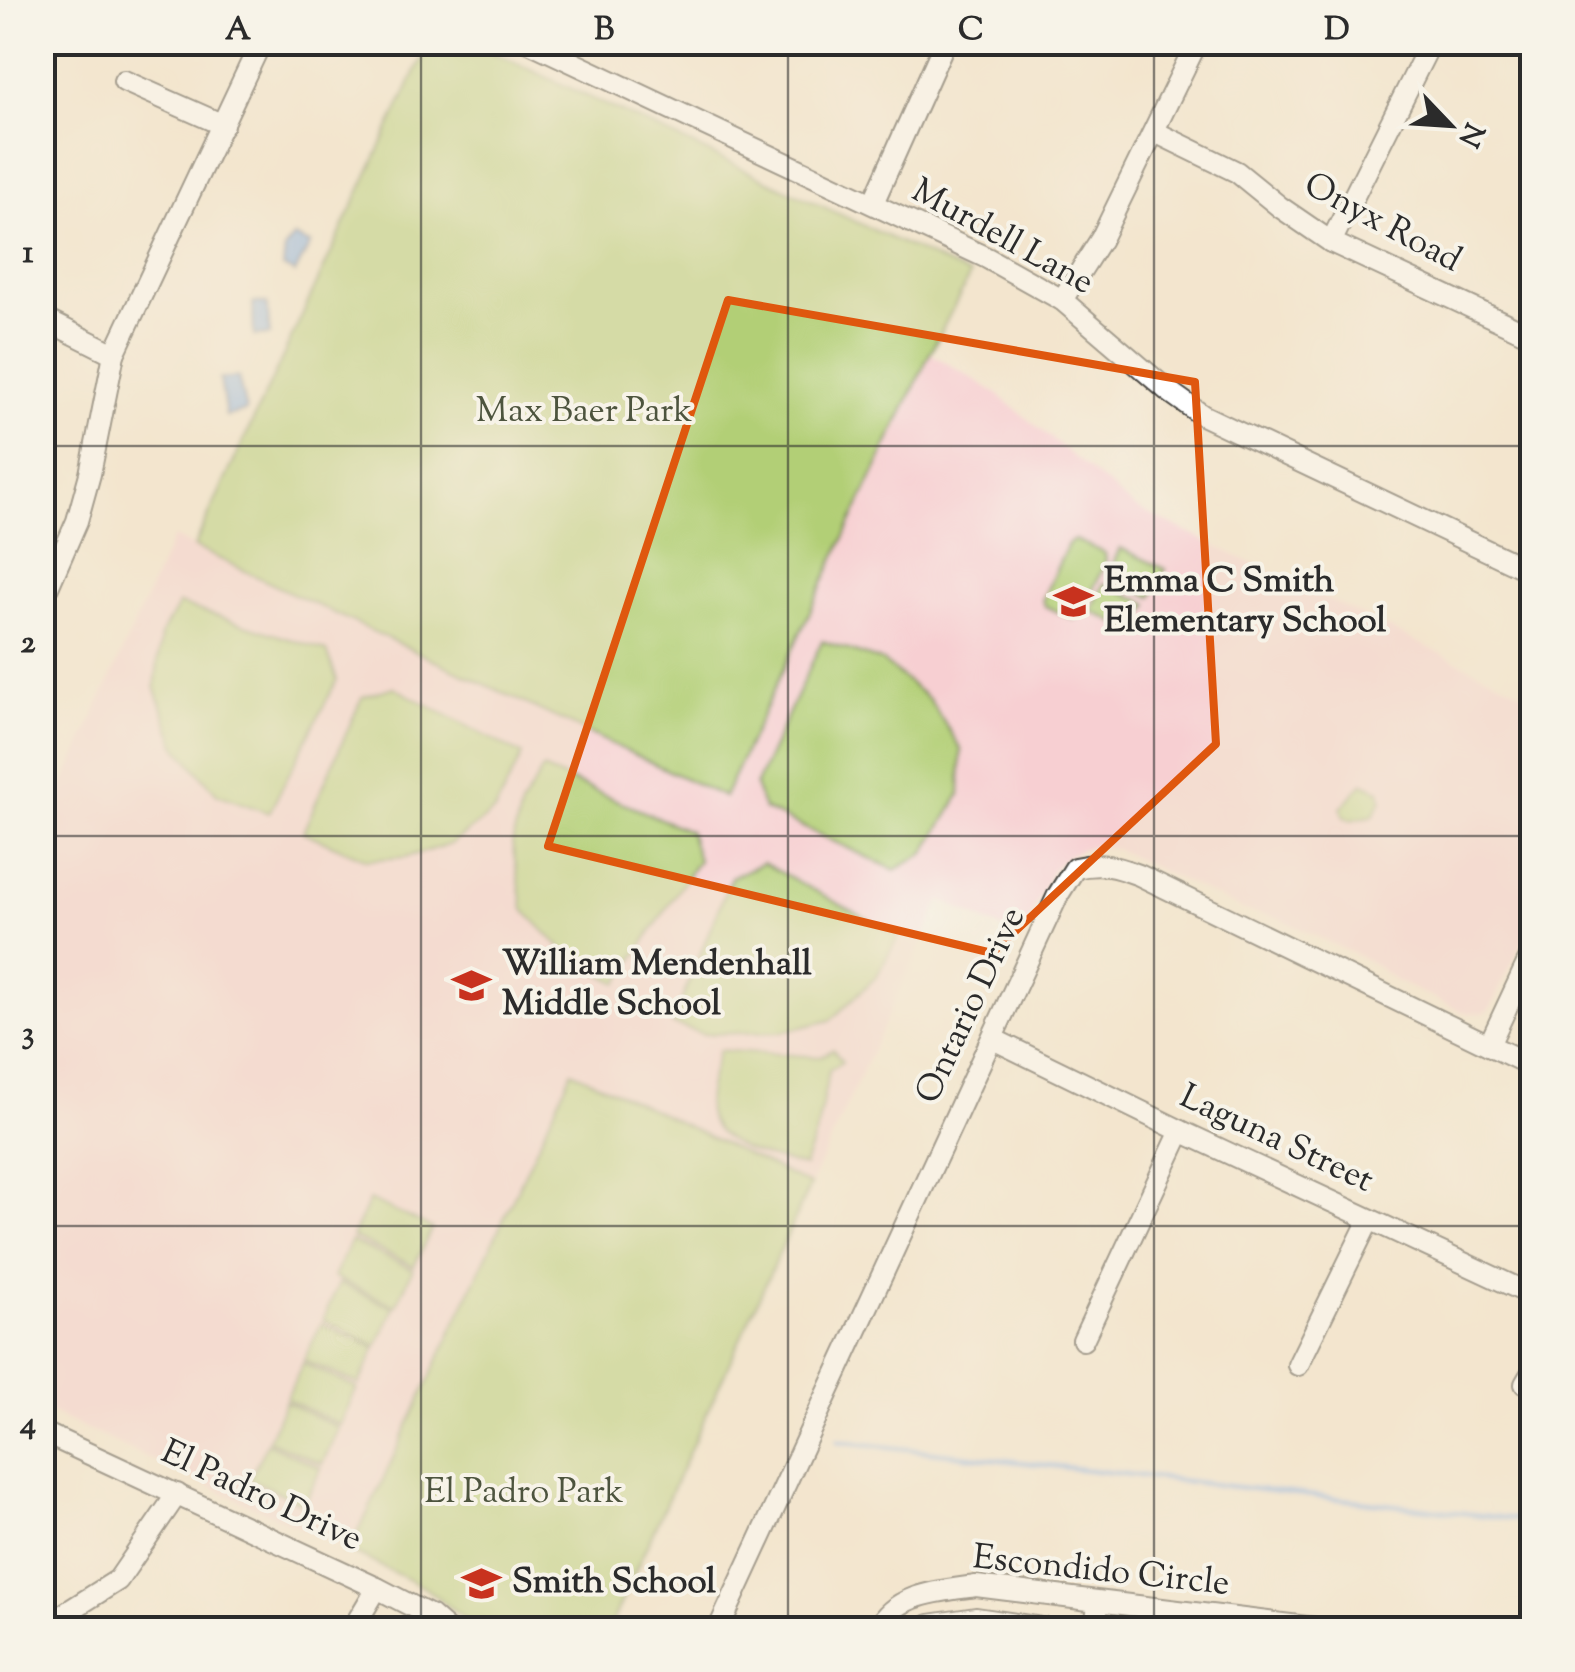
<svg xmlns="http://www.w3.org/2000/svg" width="1575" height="1672" viewBox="0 0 1575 1672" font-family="'Sorts Mill Goudy',serif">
<rect width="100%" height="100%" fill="#f7f3e8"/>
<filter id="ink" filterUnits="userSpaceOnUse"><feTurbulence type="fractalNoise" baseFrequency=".01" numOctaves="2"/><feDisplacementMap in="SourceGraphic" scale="20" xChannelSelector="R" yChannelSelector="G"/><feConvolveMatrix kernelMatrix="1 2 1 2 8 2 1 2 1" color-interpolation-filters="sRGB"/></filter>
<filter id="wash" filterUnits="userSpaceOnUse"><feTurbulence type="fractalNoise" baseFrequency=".0048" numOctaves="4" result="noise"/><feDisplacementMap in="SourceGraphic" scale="40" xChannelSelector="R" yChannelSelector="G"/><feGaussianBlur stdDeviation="2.25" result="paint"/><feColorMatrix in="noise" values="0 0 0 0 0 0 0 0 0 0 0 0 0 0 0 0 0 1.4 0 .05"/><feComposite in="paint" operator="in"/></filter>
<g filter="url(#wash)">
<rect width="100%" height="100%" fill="#f3e5ce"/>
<polygon fill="#f7cfd2" points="930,353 995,392 1134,507 1532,697 1532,922 1491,1007 1484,1013 1468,1014 1396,981 1369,961 1278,918 1244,910 1116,849 1098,846 1081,849 1066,857 1052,870 1021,938 941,900 810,1185 572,1071 350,1551 43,1409 43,831 173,537 724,797"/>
<g fill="#b2cf76" stroke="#6e7d50" stroke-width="2.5">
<polygon points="429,43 473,43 970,275 930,353 724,797 194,547"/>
<polygon points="1075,540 1105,553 1106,561 1081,615 1074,619 1045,606 1042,600 1068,544"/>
<polygon points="1120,548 1165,569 1152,597 1108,576"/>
<polygon points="1104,583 1149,604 1136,632 1091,611"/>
<polygon points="179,604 327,651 337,680 269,813 217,794 176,745 155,687 161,634"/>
<polygon points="822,641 882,661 929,699 961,749 960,795 925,853 895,870 764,809 755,786"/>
<polygon points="393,687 522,755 495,811 451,844 406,857 367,860 303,832 362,697"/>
<polygon points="543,769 689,831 698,860 618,983 570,957 524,910 512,844 521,806"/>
<polygon points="1363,783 1380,790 1382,800 1373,816 1349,820 1343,816 1341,808"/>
<polygon points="763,863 899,936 876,977 831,1020 781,1032 703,1034 672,1024 731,877"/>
<path d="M 833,1049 L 842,1062 L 829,1070 L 817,1130 L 804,1166 C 772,1159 705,1146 707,1103 C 707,1086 715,1066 719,1050 L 821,1057 Z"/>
<polygon points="572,1071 810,1185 609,1629 478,1629 425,1588 350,1551"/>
<polygon points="369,1200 432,1228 414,1266 352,1237"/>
<polygon points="351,1241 413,1269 396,1306 333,1277"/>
<polygon points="339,1283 394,1308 377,1346 323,1320"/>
<polygon points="321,1324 376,1348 359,1384 304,1360"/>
<polygon points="303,1363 357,1388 340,1425 286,1399"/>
<polygon points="285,1402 339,1428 322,1464 268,1440"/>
<polygon points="267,1443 321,1468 304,1504 249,1479"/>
</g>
<g fill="#7baae5" stroke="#536a88" stroke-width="2.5">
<polygon points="294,237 310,244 295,273 283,267 285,248"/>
<polygon points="253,303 267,303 270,335 254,336"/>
<polygon points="238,377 246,411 226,416 220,379"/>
</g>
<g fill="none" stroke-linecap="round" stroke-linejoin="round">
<polyline stroke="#7baae5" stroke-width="5" points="838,1441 1532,1521"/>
</g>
</g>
<g filter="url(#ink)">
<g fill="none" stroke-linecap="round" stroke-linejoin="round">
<defs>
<g id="minor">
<polyline points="529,42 987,258 1062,300 1167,390 1202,415 1532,572"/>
<polyline points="124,81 223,125"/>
<polyline points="1155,132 1237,172 1280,207 1331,242 1532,336"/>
<polyline points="873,203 945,42"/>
<polyline points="1331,242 1431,42"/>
<polyline points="1062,300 1101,239 1197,42"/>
<polyline points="42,318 114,354"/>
<polyline points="42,601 77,521 90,474 114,354 261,42"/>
<polyline points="993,1039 1181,1131 1532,1295"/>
<polyline points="1489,1045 1532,953"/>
<polyline points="1083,1340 1181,1131"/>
<polyline points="1298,1365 1369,1220"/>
<polyline points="1525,1384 1532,1372"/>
<polyline points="42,1432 377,1588 431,1616 447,1630"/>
<polyline points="42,1621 58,1618 118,1580 177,1494"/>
<polyline points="352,1630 377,1588"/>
<path d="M 718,1630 L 1058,895 L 1075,868 C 1100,862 1115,866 1139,875 L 1532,1066"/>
<path d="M 877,1630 C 894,1593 941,1591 976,1586 L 1332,1630"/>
<polyline points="923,1630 929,1625 976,1618 1056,1630"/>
<polyline points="1095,1630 1098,1603"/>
</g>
</defs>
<use href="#minor" stroke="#494743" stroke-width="24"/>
<use href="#minor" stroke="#fff" stroke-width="20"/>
</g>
</g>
<path d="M0 0H1575V1672H0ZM 728,300 L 1195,382 L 1216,744 L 992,953 L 548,846 Z" fill="#f3e5ce" fill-opacity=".55" fill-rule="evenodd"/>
<path fill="none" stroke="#df570e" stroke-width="8" stroke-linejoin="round" d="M 728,300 L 1195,382 L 1216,744 L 992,953 L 548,846 Z"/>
<path fill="none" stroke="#2b2b2b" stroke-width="2.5" stroke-opacity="0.55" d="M 421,42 L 421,1630M 788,42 L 788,1630M 1154,42 L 1154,1630M 42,446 L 1532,446M 42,836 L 1532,836M 42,1226 L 1532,1226"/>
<defs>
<symbol id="school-bare" viewBox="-9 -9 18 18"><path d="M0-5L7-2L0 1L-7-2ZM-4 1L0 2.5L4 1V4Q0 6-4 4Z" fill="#c8321e" stroke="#f7f3e8" stroke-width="2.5" paint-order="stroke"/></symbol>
</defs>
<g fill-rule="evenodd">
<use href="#school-bare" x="1046" y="574" width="55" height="55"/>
<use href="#school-bare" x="444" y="958" width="55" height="55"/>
<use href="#school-bare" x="454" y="1556" width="55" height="55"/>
</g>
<g text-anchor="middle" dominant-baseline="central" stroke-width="8" stroke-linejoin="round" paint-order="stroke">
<g font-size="35" fill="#2b2b2b" stroke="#f7f3e8">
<text transform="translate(1382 224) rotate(28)">Onyx Road</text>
<text transform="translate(1002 238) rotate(29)">Murdell Lane</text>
<text transform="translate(972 1006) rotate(-65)">Ontario Drive</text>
<text transform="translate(1276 1140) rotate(25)">Laguna Street</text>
<text transform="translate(261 1497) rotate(25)">El Padro Drive</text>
<text transform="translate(1101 1572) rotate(6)">Escondido Circle</text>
</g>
<g font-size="35" fill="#4d543e" stroke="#f7f3e8">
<text x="584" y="412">Max Baer Park</text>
<text x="524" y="1493">El Padro Park</text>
</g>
<g font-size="35" font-weight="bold" fill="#2b2b2b" stroke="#f7f3e8" text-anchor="start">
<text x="1104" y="582">Emma C Smith<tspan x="1104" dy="40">Elementary School</tspan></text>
<text x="502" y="965">William Mendenhall<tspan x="502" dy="40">Middle School</tspan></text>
<text x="512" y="1583">Smith School</text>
</g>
</g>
<rect width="1575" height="1672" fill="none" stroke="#f7f3e8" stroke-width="110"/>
<g transform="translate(1450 125) rotate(115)" stroke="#f7f3e8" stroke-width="8" paint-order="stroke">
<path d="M0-8L18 38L0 25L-18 38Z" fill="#2b2b2b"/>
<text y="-15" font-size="28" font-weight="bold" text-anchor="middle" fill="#2b2b2b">N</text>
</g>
<rect x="55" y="55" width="1465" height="1562" fill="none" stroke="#2b2b2b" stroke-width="4"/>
<g font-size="32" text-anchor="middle" font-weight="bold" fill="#2b2b2b">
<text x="238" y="39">A</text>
<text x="604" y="39">B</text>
<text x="971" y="39">C</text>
<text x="1337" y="39">D</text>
<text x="28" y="262">1</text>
<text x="28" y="652">2</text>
<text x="28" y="1043">3</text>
<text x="28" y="1433">4</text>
</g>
</svg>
